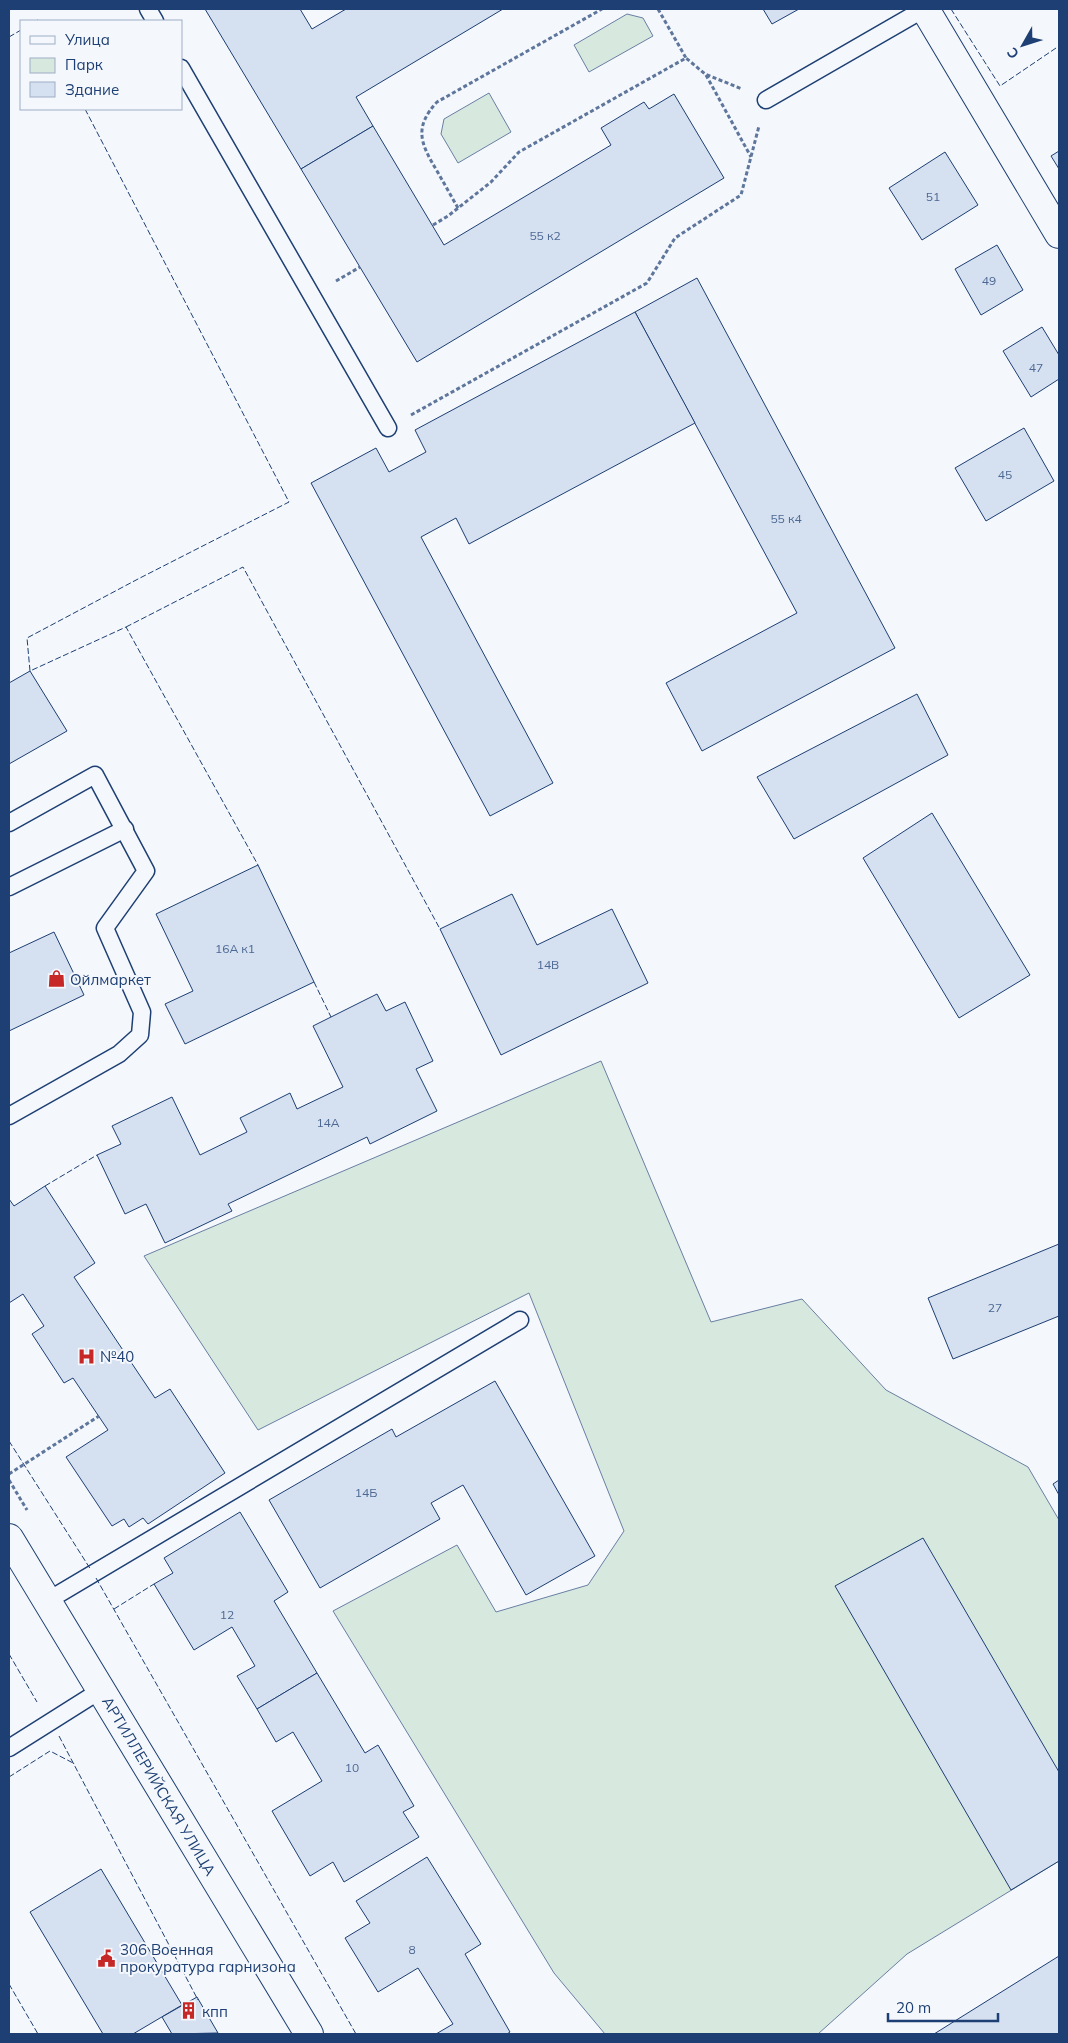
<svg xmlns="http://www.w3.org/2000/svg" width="1068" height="2043" viewBox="0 0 1068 2043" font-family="Mulish,sans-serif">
<rect width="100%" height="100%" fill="#f4f7fb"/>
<g fill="#d7e8df" stroke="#687fa3">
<polygon points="627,14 643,18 653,36 589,72 574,45"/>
<polygon points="489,93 511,132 458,163 441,134 444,119"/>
<polygon points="601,1061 711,1322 802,1299 886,1390 1028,1467 1059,1520 1059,1861 907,1954 818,2034 605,2034 554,1973 333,1611 457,1545 496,1612 588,1585 624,1531 529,1293 258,1430 144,1256"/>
</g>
<g fill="#d5e0f0" stroke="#1d3f73">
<polygon points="205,9 300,9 312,29 346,9 503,9 356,97 373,126 301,169"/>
<polygon points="763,9 799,9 772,24"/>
<polygon points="674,94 724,178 417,362 301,169 373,126 444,245 611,145 601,128 644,102 649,109"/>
<polygon points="1059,151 1059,169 1051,156"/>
<polygon points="945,152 978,205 922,240 889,188"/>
<polygon points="997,245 1023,290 981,315 955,269"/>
<polygon points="697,278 895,648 702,751 666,683 797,613 635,312"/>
<polygon points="635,312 695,423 469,544 456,518 421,537 553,783 490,816 311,483 376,448 389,472 426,452 415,430"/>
<polygon points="1042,327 1059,355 1059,379 1031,397 1003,351"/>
<polygon points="1024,428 1054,481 986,521 955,468"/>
<polygon points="30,671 67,731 9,764 9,683"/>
<polygon points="917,694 948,755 794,839 757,777"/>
<polygon points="932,813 1030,975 959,1018 863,858"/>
<polygon points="258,865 314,982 185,1044 165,1004 193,991 156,914"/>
<polygon points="512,894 537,945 612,909 648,983 501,1055 440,929"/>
<polygon points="54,932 84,995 9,1031 9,953"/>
<polygon points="377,994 386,1011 405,1002 433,1061 416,1069 437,1111 370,1144 367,1137 228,1204 232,1211 165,1243 146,1204 125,1214 97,1155 121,1144 112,1126 172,1097 200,1155 247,1132 240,1118 290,1093 297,1109 343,1087 313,1026"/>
<polygon points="45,1186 95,1263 74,1277 155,1398 170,1389 225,1473 148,1524 143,1518 129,1527 124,1519 112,1526 66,1457 108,1430 73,1378 64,1383 32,1334 44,1326 23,1294 9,1303 9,1199 14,1206"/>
<polygon points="1059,1244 1059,1316 953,1359 928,1298"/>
<polygon points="495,1381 595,1556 526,1595 463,1485 431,1503 440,1519 320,1588 269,1500 392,1429 396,1437"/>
<polygon points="1059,1480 1059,1495 1053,1484"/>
<polygon points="240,1512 288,1592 274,1601 317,1673 257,1709 237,1676 255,1666 232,1627 194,1650 154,1584 173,1573 164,1558"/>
<polygon points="923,1538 1059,1772 1059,1861 1011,1890 835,1586"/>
<polygon points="317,1673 365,1753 378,1745 414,1806 403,1812 419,1837 344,1882 333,1862 310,1876 272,1811 322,1781 293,1732 276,1742 257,1709"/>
<polygon points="427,1857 481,1944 465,1954 510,2032 507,2034 436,2034 453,2024 418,1968 378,1992 345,1938 370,1923 356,1901"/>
<polygon points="101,1869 182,2005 133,2034 103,2034 30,1912"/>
<polygon points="1059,1956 1059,2034 934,2034"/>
<polygon points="197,1997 218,2033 172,2034 162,2017"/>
</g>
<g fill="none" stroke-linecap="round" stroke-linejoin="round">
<defs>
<g id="lane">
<polyline points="148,9 155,21"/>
<polyline points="181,68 388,428"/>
<polyline points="766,100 924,9"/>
<polyline points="9,823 95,775 146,871 105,928 142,1012 140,1035 119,1054 9,1116"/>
<polyline points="9,887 125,829"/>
<polyline points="47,1601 520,1320"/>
<polyline points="9,1748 101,1690"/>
</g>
<g id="secondary">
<polyline points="925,9 1059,234"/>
<polyline points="9,1538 309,2034"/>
</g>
</defs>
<use href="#lane" stroke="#1d3f73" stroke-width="19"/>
<use href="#secondary" stroke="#1d3f73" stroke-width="30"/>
<g stroke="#5e769c" stroke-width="3" stroke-dasharray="4 2.5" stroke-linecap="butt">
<polyline points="658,9 686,58"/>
<polyline points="706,75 751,157"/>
<path d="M 458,208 C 451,196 444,183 437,171 C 421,144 413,128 437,102 L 602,9"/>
<polyline points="433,225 448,216 491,182 519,152 686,58 705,74 742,89"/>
<polyline points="336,281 360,267"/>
<polyline points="411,415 647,283 675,238 741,195 759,126"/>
<polyline points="9,1474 99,1416"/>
<polyline points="9,1480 27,1510"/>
</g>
<use href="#lane" stroke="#f4f7fb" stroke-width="16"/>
<use href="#secondary" stroke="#f4f7fb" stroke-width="28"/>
<g stroke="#1d3f73" stroke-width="1" stroke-dasharray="6 2.5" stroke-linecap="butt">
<polyline points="951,9 1000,86 1059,46"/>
<polyline points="36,21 38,20 39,21"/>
<polyline points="9,37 21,30"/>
<polyline points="85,109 289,502 138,579 27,638 30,671 126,627 258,865"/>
<polyline points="126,627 243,567 440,929"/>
<polyline points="314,982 331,1017"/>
<polyline points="45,1186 97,1155"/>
<polyline points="9,1441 91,1570"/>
<polyline points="96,1578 356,2034"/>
<polyline points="114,1609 154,1584"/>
<polyline points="9,1654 37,1702"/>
<polyline points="59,1736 198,2000"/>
<polyline points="9,1777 50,1751 75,1764"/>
<polyline points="9,1984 38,2034"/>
</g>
</g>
<defs>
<symbol id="shop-bare" viewBox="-9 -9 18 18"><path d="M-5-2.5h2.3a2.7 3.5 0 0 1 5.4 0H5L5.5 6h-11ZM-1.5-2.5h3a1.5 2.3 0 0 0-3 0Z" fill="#c62828" stroke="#f4f7fb" stroke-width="2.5" paint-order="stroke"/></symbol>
<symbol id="hospital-bare" viewBox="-9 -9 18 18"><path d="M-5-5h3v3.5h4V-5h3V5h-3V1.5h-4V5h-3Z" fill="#c62828" stroke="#f4f7fb" stroke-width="2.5" paint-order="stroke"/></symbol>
<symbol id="civic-bare" viewBox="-9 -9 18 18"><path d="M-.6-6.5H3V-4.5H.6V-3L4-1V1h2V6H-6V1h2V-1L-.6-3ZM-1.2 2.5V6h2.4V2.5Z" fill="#c62828" stroke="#f4f7fb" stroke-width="2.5" paint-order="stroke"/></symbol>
<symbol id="building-bare" viewBox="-9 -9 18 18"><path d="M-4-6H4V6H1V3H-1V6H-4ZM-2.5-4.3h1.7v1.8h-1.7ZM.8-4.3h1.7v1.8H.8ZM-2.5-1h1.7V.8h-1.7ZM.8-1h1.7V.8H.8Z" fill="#c62828" stroke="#f4f7fb" stroke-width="2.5" paint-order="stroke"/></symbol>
</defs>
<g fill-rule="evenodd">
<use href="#shop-bare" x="44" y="966" width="25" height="25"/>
<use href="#hospital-bare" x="74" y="1344" width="25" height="25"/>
<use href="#civic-bare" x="94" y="1946" width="25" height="25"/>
<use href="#building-bare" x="176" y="1998" width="25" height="25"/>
</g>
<g text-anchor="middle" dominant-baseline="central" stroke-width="4" stroke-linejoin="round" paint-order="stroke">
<g font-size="12" fill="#4b6792">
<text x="933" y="196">51</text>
<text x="545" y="235">55 к2</text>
<text x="989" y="280">49</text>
<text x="1036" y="367">47</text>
<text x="1005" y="474">45</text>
<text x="786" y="518">55 к4</text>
<text x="235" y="948">16А к1</text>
<text x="548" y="964">14В</text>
<text x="328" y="1122">14А</text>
<text x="995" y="1307">27</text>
<text x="366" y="1492">14Б</text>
<text x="227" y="1614">12</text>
<text x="352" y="1767">10</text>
<text x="412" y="1949">8</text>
</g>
<g font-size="15" fill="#1d3f73" stroke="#f4f7fb" text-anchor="start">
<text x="70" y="979">Ойлмаркет</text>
<text x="100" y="1356">№40</text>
<text x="120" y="1949">306 Военная<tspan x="120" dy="17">прокуратура гарнизона</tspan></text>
<text x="202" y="2011">кпп</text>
</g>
<g font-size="15" fill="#1d3f73" stroke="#f4f7fb">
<text transform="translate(159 1786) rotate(59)">АРТИЛЛЕРИЙСКАЯ УЛИЦА</text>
</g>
</g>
<rect width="1068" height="2043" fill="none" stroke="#1d3f73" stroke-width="20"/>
<rect x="20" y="20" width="162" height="90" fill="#f4f7fb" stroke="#9eadc5"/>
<rect x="30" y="36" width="25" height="8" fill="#f4f7fb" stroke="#9eadc5"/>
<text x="65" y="45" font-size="15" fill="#1d3f73">Улица</text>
<rect x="30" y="58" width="25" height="15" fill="#d7e8df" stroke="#9eadc5"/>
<text x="65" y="70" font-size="15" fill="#1d3f73">Парк</text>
<rect x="30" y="82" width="25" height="15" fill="#d5e0f0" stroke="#9eadc5"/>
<text x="65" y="95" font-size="15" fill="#1d3f73">Здание</text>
<g transform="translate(1023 45) rotate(231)" stroke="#f4f7fb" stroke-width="4" paint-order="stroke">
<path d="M0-4L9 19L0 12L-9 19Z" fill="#1d3f73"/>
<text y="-8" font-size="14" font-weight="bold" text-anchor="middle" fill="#1d3f73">С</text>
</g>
<path d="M888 2013v8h110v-8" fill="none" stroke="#1d3f73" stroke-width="2.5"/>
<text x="896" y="2013" font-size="15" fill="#1d3f73" stroke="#f4f7fb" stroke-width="4" paint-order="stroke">20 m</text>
</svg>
